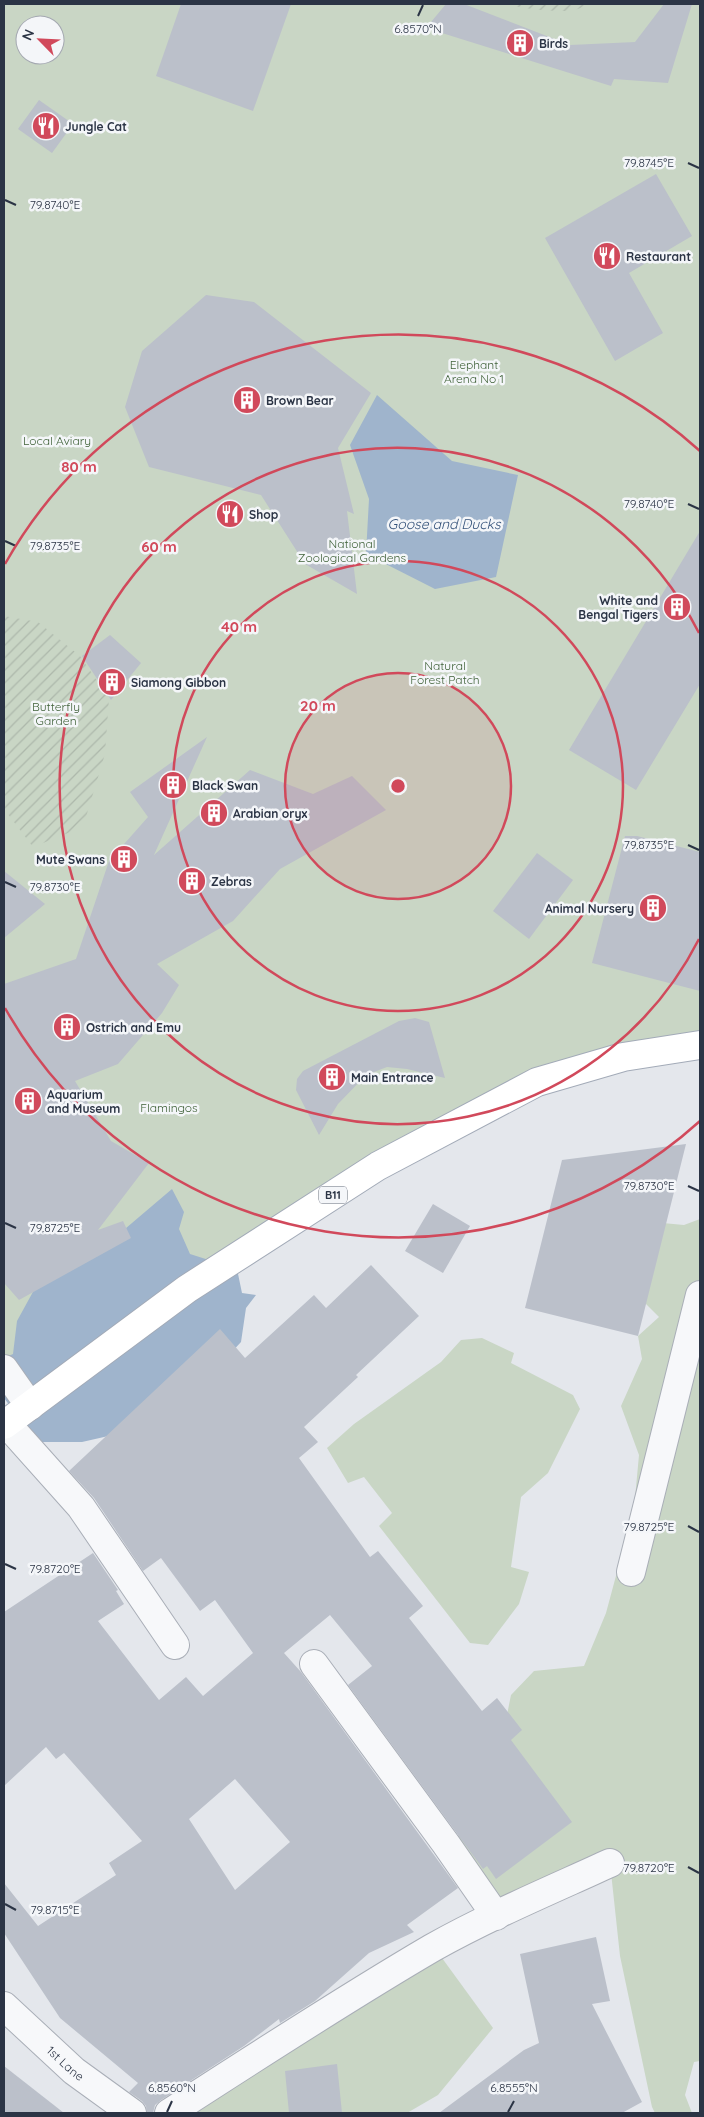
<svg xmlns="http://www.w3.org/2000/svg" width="704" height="2117" viewBox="0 0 704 2117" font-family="Quicksand,sans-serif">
<defs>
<pattern id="garden-furrows" width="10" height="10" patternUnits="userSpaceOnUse" patternTransform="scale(1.25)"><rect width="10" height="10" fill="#c9d6c5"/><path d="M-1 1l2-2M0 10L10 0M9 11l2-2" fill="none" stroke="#adb8ab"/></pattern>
</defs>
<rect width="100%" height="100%" fill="#e4e7ec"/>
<g fill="#c9d6c5" fill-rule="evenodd">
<path d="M 4,4 L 700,4 L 700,1045 L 537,1082 L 187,1289 L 4,1369 ZM 25,25 L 55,25 L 55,55 L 25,55 Z"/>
<polygon points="620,1219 684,1225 700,1219 700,2061 694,2062 685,2095 692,2113 655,2113 652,2107 620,1956 610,1863 496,1916 446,1844 522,1792 499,1754 511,1695 534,1671 584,1666 606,1613 634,1509 639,1455 621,1406 642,1359 638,1336 659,1317 625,1283"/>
<polygon points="482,1338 514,1353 511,1363 573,1395 580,1409 548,1473 521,1497 511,1567 529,1572 519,1604 488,1645 470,1643 379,1526 392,1513 364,1477 348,1483 327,1448 354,1424 441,1362 461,1340"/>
<polygon points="434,1947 493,2028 438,2095 407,2113 169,2113"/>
</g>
<g fill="url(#garden-furrows)">
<path d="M 507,4 L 589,4 C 584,6 579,9 574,10 C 560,13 521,9 507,4 Z"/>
<polygon points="4,616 38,622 80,656 109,698 105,754 83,827 33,847 4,809"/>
</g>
<g fill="#9fb4cc">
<polygon points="377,395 452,461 518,475 496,577 435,589 366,554 369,499 350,445"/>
<polygon points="172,1189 184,1212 179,1229 190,1254 237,1269 242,1293 256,1295 246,1308 241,1342 214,1371 126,1432 82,1442 37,1442 4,1398 4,1358 13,1354 17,1321 34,1290 112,1240"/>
</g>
<g fill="#bbc0ca" fill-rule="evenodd">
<polygon points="181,4 291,4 253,111 156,76"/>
<polygon points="446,4 464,4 570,45 635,42 664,4 692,4 668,83 614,79 611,86 426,28"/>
<polygon points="39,100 73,124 52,153 18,129"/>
<polygon points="656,174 692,236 629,273 663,333 615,361 545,238"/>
<polygon points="206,295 254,302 371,393 338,448 354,514 347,511 357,594 305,564 261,495 149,467 125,407 142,351"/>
<polygon points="700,531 700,684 636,790 569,750"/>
<polygon points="110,635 141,663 111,700 82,656"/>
<polygon points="207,737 154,855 250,770 313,794 352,776 386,810 280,869 233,921 157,964 179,985 162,1013 118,1064 75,1081 111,1141 149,1163 98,1230 123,1221 131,1238 19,1300 4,1283 4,984 76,959 109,861 148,817 130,792"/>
<polygon points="625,836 637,836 700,852 700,991 592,963"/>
<polygon points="537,853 573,880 529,939 493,911"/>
<polygon points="4,871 45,904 4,938"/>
<polygon points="415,1018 429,1022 445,1078 407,1069 387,1067 366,1075 338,1104 319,1135 296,1090 297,1079 303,1071 399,1021"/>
<polygon points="686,1144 638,1336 525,1308 562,1160"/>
<polygon points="433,1204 470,1226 443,1273 405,1251"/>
<path d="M 371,1265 L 419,1316 L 356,1375 L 358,1377 L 304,1427 L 318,1442 L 299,1458 L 370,1557 L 378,1551 L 423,1606 L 409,1618 L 482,1711 L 497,1698 L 522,1730 L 511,1740 L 572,1822 L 496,1879 L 487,1866 L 483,1869 L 348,1685 L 372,1666 L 330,1615 L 284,1653 L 301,1672 L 458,1888 L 407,1925 L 414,1932 L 369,1953 L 315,2001 L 280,2023 L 279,2019 L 244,2046 L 161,2100 L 155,2105 L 153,2113 L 147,2113 L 146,2106 L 142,2101 L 129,2092 L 138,2083 L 60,2018 L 4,1933 L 4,1883 L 38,1926 L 116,1875 L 109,1863 L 142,1841 L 64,1753 L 56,1759 L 46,1747 L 4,1786 L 4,1612 L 93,1553 L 118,1590 L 116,1591 L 124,1604 L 98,1621 L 159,1700 L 186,1677 L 203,1696 L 253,1653 L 215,1600 L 200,1611 L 161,1558 L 143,1571 L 94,1498 L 69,1471 L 220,1329 L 245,1358 L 314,1295 L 326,1308 ZM 235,1779 L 290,1842 L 235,1890 L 189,1819 Z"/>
<polygon points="596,1937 610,2001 592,2004 642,2102 622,2113 439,2113 524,2050 539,2043 520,1954"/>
<polygon points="337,2064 342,2113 289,2113 285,2071"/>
<polygon points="4,2066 64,2113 4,2113"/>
</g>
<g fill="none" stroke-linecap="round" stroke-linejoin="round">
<defs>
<g id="minor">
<polyline points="4,1369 30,1406"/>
<polyline points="6,1423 81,1507 175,1645"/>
<polyline points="631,1572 700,1295"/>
<polyline points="314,1664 446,1844 496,1916"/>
<path id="s1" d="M 4,2006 L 74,2071 L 132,2113"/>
<path d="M 169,2113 C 256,2057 343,2000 432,1948 C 489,1916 551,1890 610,1863"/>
</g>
<polyline id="major" points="4,1425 187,1289 378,1166 537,1082 623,1057 700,1045"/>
</defs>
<use href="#minor" stroke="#a9aeb7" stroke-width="30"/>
<use href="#major" stroke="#a3abb8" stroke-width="30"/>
<use href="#minor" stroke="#f7f8fa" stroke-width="28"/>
<use href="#major" stroke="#fff" stroke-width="28"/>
</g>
<path fill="none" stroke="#2b3445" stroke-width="2" d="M 418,16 L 423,5M 688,163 L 699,168M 5,200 L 16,205M 688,504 L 699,509M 5,541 L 16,546M 688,845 L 699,850M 5,882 L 16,887M 688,1186 L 699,1191M 5,1223 L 16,1228M 688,1526 L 699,1532M 5,1564 L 16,1569M 688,1867 L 699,1873M 5,1904 L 16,1910M 167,2112 L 172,2101M 508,2112 L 514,2101"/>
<circle cx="398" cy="786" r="113" fill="#d1495b" fill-opacity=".12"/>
<g fill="none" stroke="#d1495b" stroke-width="2.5">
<circle cx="398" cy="786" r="113"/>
<circle cx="398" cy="786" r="225"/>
<path d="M699 939A338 338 0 1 1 699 633"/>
<path d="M700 1121A451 451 0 0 1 5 1008M5 564A451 451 0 0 1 700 451"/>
</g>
<defs>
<symbol id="building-disc" viewBox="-11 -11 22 22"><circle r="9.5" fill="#d1495b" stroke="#f4f6f9"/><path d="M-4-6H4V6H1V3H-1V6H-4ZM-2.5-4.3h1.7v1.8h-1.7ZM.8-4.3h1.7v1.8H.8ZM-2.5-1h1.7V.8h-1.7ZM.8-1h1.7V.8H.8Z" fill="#fff"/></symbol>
<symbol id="restaurant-disc" viewBox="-11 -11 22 22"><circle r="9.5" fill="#d1495b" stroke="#f4f6f9"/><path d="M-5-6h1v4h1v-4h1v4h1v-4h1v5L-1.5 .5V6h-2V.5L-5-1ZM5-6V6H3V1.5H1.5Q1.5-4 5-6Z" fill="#fff"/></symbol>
</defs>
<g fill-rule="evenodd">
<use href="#building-disc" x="504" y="27" width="32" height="32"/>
<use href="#restaurant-disc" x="30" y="110" width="32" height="32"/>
<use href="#restaurant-disc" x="591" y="240" width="32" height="32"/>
<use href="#building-disc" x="231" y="384" width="32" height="32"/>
<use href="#restaurant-disc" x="214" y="498" width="32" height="32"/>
<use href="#building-disc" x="661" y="591" width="32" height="32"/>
<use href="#building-disc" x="96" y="666" width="32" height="32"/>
<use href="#building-disc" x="157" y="769" width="32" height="32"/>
<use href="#building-disc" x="198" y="797" width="32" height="32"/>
<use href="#building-disc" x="108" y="843" width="32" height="32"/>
<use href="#building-disc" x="176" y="865" width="32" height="32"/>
<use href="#building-disc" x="637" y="892" width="32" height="32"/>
<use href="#building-disc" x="51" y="1011" width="32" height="32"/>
<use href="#building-disc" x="316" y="1061" width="32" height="32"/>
<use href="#building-disc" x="12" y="1085" width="32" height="32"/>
</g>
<g text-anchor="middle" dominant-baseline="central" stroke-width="5" stroke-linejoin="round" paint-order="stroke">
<rect fill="#f4f6f9" stroke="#676e7b" stroke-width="1" x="319" y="1186.5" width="28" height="17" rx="4"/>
<g font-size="11" font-weight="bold" fill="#2b3445">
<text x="333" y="1195">B11</text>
</g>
<g font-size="12" font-weight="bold" fill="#2b3445" stroke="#f4f6f9" text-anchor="start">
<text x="539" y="43">Birds</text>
<text x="65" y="126">Jungle Cat</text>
<text x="626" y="256">Restaurant</text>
<text x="266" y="400">Brown Bear</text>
<text x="249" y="514">Shop</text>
<text x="658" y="600" text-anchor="end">White and<tspan x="658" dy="14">Bengal Tigers</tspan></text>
<text x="131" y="682">Siamong Gibbon</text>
<text x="192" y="785">Black Swan</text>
<text x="233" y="813">Arabian oryx</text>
<text x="105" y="859" text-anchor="end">Mute Swans</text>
<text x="211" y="881">Zebras</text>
<text x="634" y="908" text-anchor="end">Animal Nursery</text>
<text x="86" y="1027">Ostrich and Emu</text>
<text x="351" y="1077">Main Entrance</text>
<text x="47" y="1094">Aquarium<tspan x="47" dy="14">and Museum</tspan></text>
</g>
<g font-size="12" fill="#3f6138" stroke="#f4f6f9">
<text x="474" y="364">Elephant<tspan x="474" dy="14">Arena No 1</tspan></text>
<text x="57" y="440">Local Aviary</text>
<text x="352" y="543">National<tspan x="352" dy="14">Zoological Gardens</tspan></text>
<text x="445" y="665">Natural<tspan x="445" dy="14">Forest Patch</tspan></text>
<text x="56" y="706">Butterfly<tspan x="56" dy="14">Garden</tspan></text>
<text x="169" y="1107">Flamingos</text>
</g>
<g font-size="12" fill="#2b3445" stroke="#f4f6f9">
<text stroke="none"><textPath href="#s1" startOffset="84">1st Lane</textPath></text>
</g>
<g font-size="14" font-style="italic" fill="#34527a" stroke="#f4f6f9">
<text x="444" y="524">Goose and Ducks</text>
</g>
</g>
<g font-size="12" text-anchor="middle" fill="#2b3445" stroke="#f4f6f9" stroke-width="5" stroke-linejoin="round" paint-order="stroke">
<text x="418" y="33">6.8570°N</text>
<text x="649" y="167">79.8745°E</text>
<text x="55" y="209">79.8740°E</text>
<text x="649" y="508">79.8740°E</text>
<text x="55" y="550">79.8735°E</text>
<text x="649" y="849">79.8735°E</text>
<text x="55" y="891">79.8730°E</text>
<text x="649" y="1190">79.8730°E</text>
<text x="55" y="1232">79.8725°E</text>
<text x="649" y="1531">79.8725°E</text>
<text x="55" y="1573">79.8720°E</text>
<text x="649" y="1872">79.8720°E</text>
<text x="55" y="1914">79.8715°E</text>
<text x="172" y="2092">6.8560°N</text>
<text x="514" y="2092">6.8555°N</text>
</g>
<circle cx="398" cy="786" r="8" fill="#d1495b" stroke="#f4f6f9" stroke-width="2.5"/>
<g font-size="15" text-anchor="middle" font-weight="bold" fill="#d1495b" stroke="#f4f6f9" stroke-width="5" stroke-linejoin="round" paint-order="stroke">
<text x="79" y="472">80 m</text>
<text x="159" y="552">60 m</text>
<text x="239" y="632">40 m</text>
<text x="318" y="711">20 m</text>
</g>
<rect width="704" height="2117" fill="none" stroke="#2b3445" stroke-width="10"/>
<g transform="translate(40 40) rotate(294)"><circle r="24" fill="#f4f6f9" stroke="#a4a8b1"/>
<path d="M0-4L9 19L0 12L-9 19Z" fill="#d1495b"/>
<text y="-8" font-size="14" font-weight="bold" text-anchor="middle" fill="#2b3445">N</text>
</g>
</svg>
